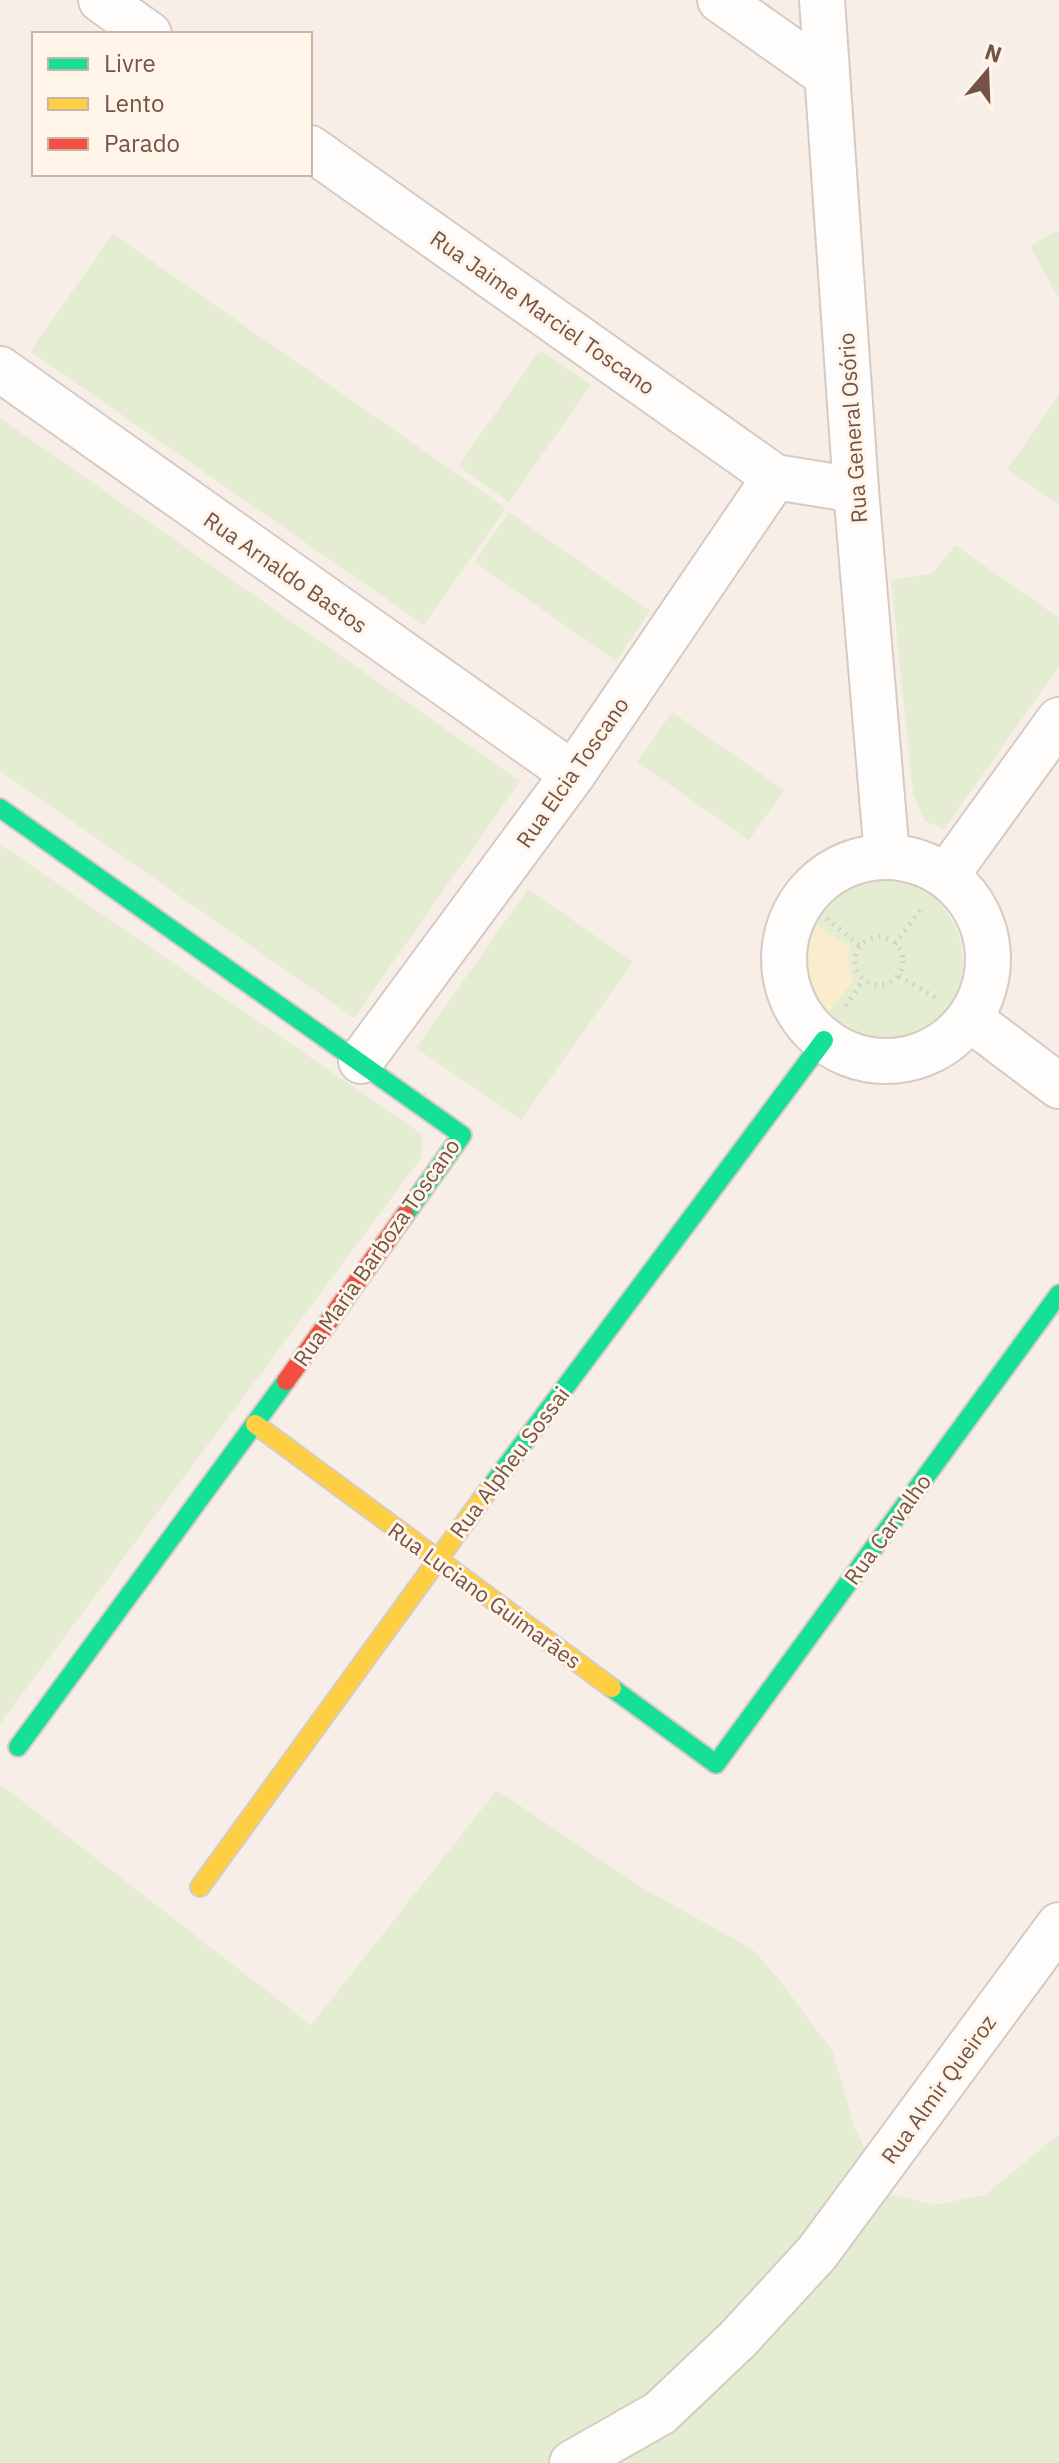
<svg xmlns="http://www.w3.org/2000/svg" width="1059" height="2463" viewBox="0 0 1059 2463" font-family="'IBM Plex Sans',sans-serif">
<rect width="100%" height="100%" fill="#f7efe7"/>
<g fill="#e4edd1">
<polygon points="1059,230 1059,299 1030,246"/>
<polygon points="113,234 506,508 424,625 30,351"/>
<polygon points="540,350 591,385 509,502 458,466"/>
<polygon points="1059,395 1059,505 1007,469"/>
<polygon points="0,418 520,781 354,1018 0,771"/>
<polygon points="509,512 650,611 616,661 474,562"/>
<polygon points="955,545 1059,618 1059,667 944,829 924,821 913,793 891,580 933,573"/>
<polygon points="672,712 784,790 749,840 637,762"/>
<polygon points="0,844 422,1134 422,1157 0,1724"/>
<circle cx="878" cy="962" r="85"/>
<polygon points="528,889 633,962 521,1120 416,1048"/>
<polygon points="0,1784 311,2025 497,1790 646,1890 752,1949 782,1983 833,2052 854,2126 887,2193 934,2205 985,2195 1059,2134 1059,2463 0,2463"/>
</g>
<path fill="#fbecce" d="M 817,926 L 850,947 L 847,961 L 853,980 L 829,1012 C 808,987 801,955 817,926 Z"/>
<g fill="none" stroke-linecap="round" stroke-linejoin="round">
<defs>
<g id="street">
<polyline points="101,0 149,34"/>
<polyline points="720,0 825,74"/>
<polyline points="822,0 856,490 887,856"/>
<polyline points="310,148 775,477 856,490"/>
<polyline points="0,369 573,774"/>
<circle cx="886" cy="959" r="102"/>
<polyline points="946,876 1059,720"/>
<polyline points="970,1019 1059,1086"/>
<polyline points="361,1061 573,774 775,477"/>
<polyline points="572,2463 660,2413 738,2339 817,2253 1059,1925"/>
</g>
<g id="fast">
<polyline points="0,808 462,1135 405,1215"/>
<polyline points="490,1488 824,1040"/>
<polyline points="612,1688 716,1764 1059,1294"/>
<polyline points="18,1747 286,1381"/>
</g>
<g id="slow">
<polyline points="255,1424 612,1688"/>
<polyline points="200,1887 490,1488"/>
</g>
<polyline id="jam" points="286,1381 405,1215"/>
</defs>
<use href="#street" stroke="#d6cac2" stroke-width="48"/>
<use href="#fast" stroke="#d7cbc4" stroke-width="22"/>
<use href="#slow" stroke="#d7cbc4" stroke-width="22"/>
<use href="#jam" stroke="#d7cbc4" stroke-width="22"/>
<g stroke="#d8cec9" stroke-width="5" stroke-dasharray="2 6" stroke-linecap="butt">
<polyline points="802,898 860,946"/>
<circle cx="879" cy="961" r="24"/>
<polyline points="895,944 923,906"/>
<polyline points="899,976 936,998"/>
<polyline points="846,1006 863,980"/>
</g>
<use href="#street" stroke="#fefdfb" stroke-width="44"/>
<use href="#fast" stroke="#16e098" stroke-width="18"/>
<use href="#slow" stroke="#ffcf43" stroke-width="18"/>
<use href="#jam" stroke="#f24e42" stroke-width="18"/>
</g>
<g text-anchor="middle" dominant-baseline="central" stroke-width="6" stroke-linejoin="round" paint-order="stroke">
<g font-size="22" fill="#755447" stroke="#fff4e8">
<text transform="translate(543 312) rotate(35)">Rua Jaime Marciel Toscano</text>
<text transform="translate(852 428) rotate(-94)">Rua General Osório</text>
<text transform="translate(286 572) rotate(35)">Rua Arnaldo Bastos</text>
<text transform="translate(572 772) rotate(-55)">Rua Elcia Toscano</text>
<text transform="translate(376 1252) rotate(-55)">Rua Maria Barboza Toscano</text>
<text transform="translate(509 1462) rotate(-53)">Rua Alpheu Sossai</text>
<text transform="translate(887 1529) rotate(-54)">Rua Carvalho</text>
<text transform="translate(485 1595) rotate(36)">Rua Luciano Guimarães</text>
<text transform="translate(938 2089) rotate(-54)">Rua Almir Queiroz</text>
</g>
</g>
<rect x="32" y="32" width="280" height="144" fill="#fff4e8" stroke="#c8b4a8" stroke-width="2"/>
<rect x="48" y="58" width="40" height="12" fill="#16e098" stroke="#c8b4a8" stroke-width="2"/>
<text x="104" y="72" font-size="24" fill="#755447">Livre</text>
<rect x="48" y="98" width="40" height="12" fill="#ffcf43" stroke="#c8b4a8" stroke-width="2"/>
<text x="104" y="112" font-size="24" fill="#755447">Lento</text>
<rect x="48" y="138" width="40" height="12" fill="#f24e42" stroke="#c8b4a8" stroke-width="2"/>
<text x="104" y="152" font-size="24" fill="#755447">Parado</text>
<g transform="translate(987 72) rotate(19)" stroke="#fff4e8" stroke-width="6" paint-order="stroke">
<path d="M0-6L14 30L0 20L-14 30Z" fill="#755447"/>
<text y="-12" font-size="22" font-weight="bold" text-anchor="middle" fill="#755447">N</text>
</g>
</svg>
